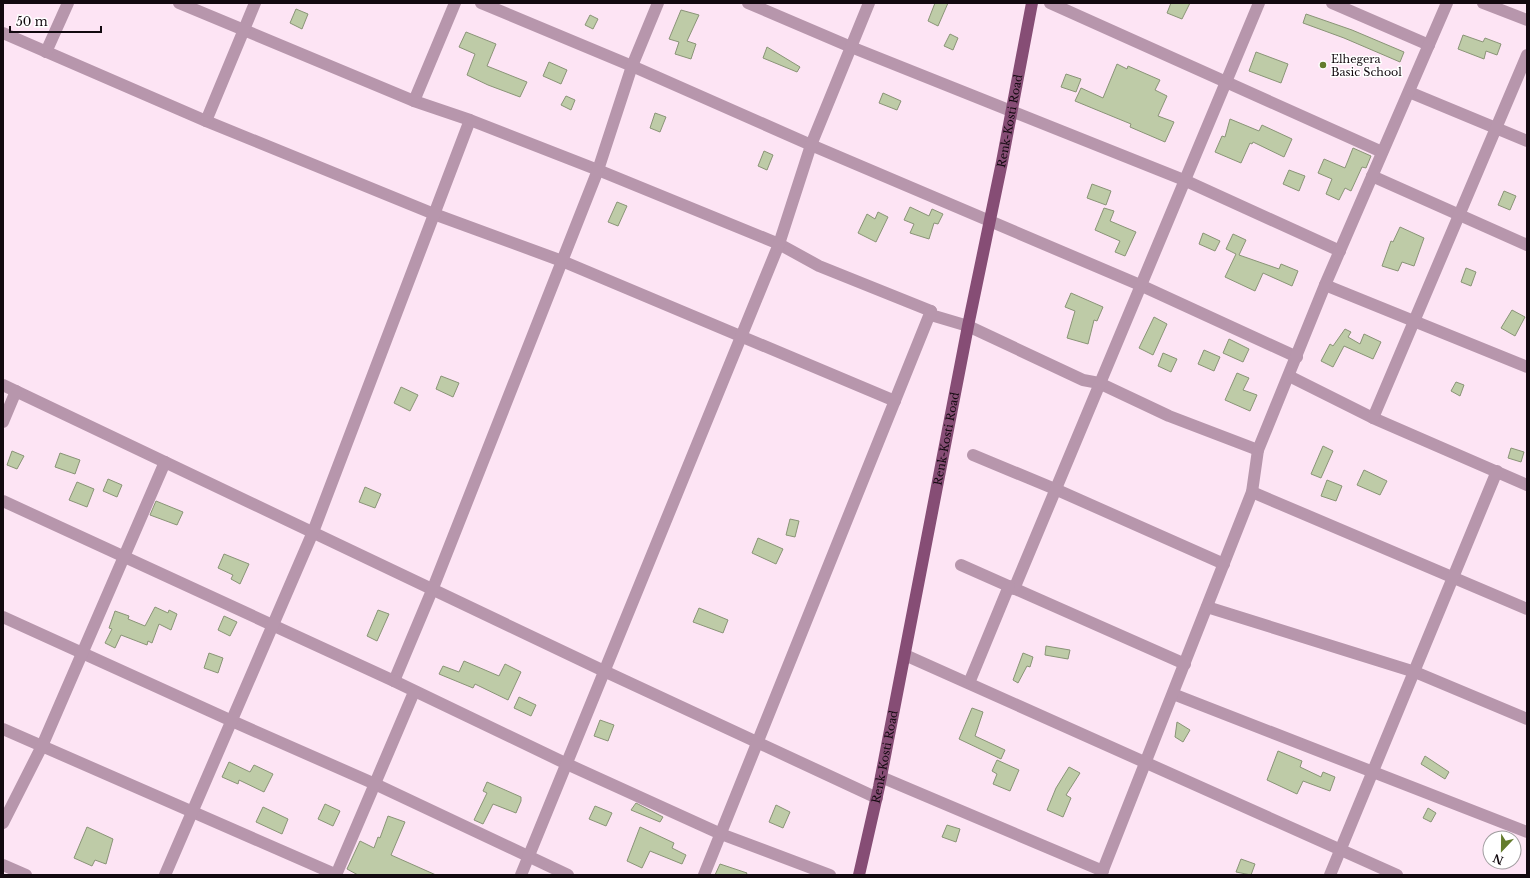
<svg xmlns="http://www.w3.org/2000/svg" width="1530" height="878" viewBox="0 0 1530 878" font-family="'Libre Baskerville',serif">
<rect width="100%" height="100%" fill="#fde4f4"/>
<g fill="#becba7" stroke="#8a9477">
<polygon points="935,3 948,3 938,26 928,21"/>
<polygon points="1171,3 1190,3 1182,19 1167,13"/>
<polygon points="296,9 308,14 302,29 290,23"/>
<polygon points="681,10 699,15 687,41 696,44 691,59 675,54 679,42 669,39"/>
<polygon points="1306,14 1352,30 1404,52 1400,62 1344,38 1303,23"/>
<polygon points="590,15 598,19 593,29 585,25"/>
<polygon points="466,32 496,44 487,66 527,82 520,97 488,85 467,75 475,54 459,47"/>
<polygon points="950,34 958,38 953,50 944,46"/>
<polygon points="1463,35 1483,42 1485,38 1501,44 1497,55 1486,51 1484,59 1458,49"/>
<polygon points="767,47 800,67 797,72 763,58"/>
<polygon points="1256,52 1288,64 1281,83 1249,71"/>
<polygon points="549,62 567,70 561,84 543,76"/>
<polygon points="1117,64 1127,69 1128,66 1160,80 1155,90 1167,96 1158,116 1174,122 1165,142 1130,127 1131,124 1075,101 1081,88 1103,98"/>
<polygon points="1066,74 1081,79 1076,92 1061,87"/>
<polygon points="883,93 901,101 897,110 879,103"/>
<polygon points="566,96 575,100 571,110 561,105"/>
<polygon points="655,113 666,117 660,132 650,128"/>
<polygon points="1230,119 1259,131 1262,125 1264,126 1292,139 1284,157 1253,142 1252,144 1250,143 1241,163 1215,152 1222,136 1225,137"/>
<polygon points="1353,148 1371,156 1366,168 1362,167 1351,191 1345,188 1339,200 1326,194 1332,179 1318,173 1324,159 1345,168"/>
<polygon points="764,151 773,155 767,170 758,166"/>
<polygon points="1289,170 1305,176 1299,191 1283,184"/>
<polygon points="1092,184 1111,191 1106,205 1087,198"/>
<polygon points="1504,191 1516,196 1510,210 1498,205"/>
<polygon points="617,202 627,206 618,226 608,222"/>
<polygon points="910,207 929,216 932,209 943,214 938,224 934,223 929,239 910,233 914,224 904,220"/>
<polygon points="1104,208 1114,211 1110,221 1136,232 1125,256 1115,252 1120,241 1095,230"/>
<polygon points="878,212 888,217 876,242 858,233 867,214 875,219"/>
<polygon points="1400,227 1424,238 1414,266 1402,262 1398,271 1382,266 1391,241 1393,242"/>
<polygon points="1203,233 1220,241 1215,251 1199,244"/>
<polygon points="1233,234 1246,240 1239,255 1279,269 1281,264 1298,271 1292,286 1263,273 1255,291 1225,277 1236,254 1226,249"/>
<polygon points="1466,268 1476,272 1471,286 1461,282"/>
<polygon points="1071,293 1103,307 1097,321 1094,320 1088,344 1067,338 1075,311 1065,307"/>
<polygon points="1512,310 1525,317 1515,336 1501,328"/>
<polygon points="1154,317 1167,324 1153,355 1139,348"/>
<polygon points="1345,329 1351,332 1348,337 1360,344 1364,334 1381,342 1373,359 1344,346 1333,367 1321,361 1330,344 1333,346"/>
<polygon points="1229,339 1249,349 1243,362 1223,353"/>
<polygon points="1204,350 1220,357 1214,371 1198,364"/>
<polygon points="1163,353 1177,359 1171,372 1158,366"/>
<polygon points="1237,373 1249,378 1243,390 1257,395 1250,411 1225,400"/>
<polygon points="441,376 459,383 453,397 436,389"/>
<polygon points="1456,382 1464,385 1460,396 1451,391"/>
<polygon points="401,387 418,395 410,411 394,403"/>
<polygon points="1323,446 1333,451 1321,478 1311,474"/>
<polygon points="1511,448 1524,452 1521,462 1508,458"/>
<polygon points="12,451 24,456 17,469 7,465"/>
<polygon points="60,453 80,460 75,474 55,467"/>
<polygon points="1364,470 1387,481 1380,495 1357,485"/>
<polygon points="108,479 122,485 117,497 103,491"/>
<polygon points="1327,480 1342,486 1336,501 1321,496"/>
<polygon points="77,482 94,489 87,507 69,500"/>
<polygon points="365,487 381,494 375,508 359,502"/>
<polygon points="156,501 183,512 177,525 150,515"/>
<polygon points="790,519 799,521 795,537 786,535"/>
<polygon points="758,538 783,549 776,564 752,553"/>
<polygon points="224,554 249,564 240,584 231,579 233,575 218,568"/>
<polygon points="155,607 168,613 169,610 177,614 171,630 159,624 152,643 148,641 147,645 121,635 115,648 105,643 112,629 109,628 115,611 129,616 128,619 145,626"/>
<polygon points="699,608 728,620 723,633 693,622"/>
<polygon points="378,610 389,614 377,641 367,636"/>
<polygon points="224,616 237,622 230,636 218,630"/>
<polygon points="1046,646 1070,650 1068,659 1045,655"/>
<polygon points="209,653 223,658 218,673 204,668"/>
<polygon points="1023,653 1033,657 1030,667 1027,666 1018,683 1013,680"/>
<polygon points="464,661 499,676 505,664 521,672 508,700 475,684 473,688 439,674 443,666 459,672"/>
<polygon points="519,697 536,705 531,716 514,708"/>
<polygon points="972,708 983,712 975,736 1005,750 1001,759 959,739"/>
<polygon points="600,720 614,725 608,741 594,736"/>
<polygon points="1177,722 1190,730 1183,742 1175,737"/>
<polygon points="1278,751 1302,761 1300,767 1321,777 1323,772 1335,777 1330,791 1303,781 1297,794 1267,780"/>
<polygon points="1425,756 1449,772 1445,779 1421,764"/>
<polygon points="997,760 1019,770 1010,791 993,784 997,774 992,771"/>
<polygon points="229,762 250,772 254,765 273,774 264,792 239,780 238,784 222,777"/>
<polygon points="1069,767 1080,773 1066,795 1071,798 1063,817 1047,810 1056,788"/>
<polygon points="487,782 521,797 521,801 516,813 493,804 483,824 474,820 487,793 483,791"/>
<polygon points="636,803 663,817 660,822 631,810"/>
<polygon points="325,804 340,811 333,826 318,819"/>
<polygon points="776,805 790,812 783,828 769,822"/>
<polygon points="595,806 612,813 606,826 589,819"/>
<polygon points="263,807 288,819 282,834 256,822"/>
<polygon points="1428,808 1436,813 1431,822 1423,818"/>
<polygon points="388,816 405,822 391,855 436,875 358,875 347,869 360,841 374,848 378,837 380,838"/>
<polygon points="947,825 960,829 956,842 942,837"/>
<polygon points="87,827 113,839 106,864 95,860 92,866 74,858"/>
<polygon points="640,827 674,843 672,848 686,855 682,864 650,851 642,868 627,861"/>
<polygon points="1241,859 1255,864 1251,875 1236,872"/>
<polygon points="720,864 747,873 746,875 715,875"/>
</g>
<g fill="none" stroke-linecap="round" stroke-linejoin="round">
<g stroke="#b796ac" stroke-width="12">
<polyline points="179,3 414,101 470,120 598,170 779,244 819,266 931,311 931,315 968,326 1083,380 1099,383 1169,416 1258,450"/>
<polyline points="481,3 632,66 811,145 1140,285 1297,357"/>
<polyline points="748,3 851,47 1184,180 1340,251"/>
<polyline points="1050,3 1382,152"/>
<polyline points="1332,3 1429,45"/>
<polyline points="1483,3 1527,20"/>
<polyline points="3,33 206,121 434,214 562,261 895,401"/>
<polyline points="46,52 68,3"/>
<polyline points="1409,92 1527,141"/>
<polyline points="414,101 455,3"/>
<polyline points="206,121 255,3"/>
<polyline points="1372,176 1527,245"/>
<polyline points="1325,285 1527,367"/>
<polyline points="1289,376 1373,418 1527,485"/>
<polyline points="3,385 604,671 877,798"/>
<polyline points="1373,418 1527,55"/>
<polyline points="3,422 16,391"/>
<polyline points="973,455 1055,489 1224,564"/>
<polyline points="1252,492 1527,609"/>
<polyline points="3,501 394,681 433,588 598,170 632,66 658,3"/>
<polyline points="961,565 1185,664"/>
<polyline points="1014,589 1259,3"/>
<polyline points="1207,607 1415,672 1527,719"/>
<polyline points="3,617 232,721 375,784 568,875"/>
<polyline points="905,655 1397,875"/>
<polyline points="394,681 567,764 721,834 830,875"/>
<polyline points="969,683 1009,586"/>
<polyline points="1173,694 1527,832"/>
<polyline points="3,729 337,875"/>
<polyline points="881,777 1103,871"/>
<polyline points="3,823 42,746 165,462"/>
<polyline points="3,865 26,875"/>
<polyline points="165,875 313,532 470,120"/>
<polyline points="336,875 414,692"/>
<polyline points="521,875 779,244 811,145 869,3"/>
<polyline points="704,875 931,311"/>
<polyline points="1101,875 1252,492 1258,450 1325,285 1447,3"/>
<polyline points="1330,875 1497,471"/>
</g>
<path stroke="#864d75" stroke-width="12" id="s1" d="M 859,875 L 879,787 L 968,326 L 1002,162 L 1032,3"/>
</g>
<circle fill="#637b2c" stroke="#fff" stroke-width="1.5" cx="1323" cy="65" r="4"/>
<g text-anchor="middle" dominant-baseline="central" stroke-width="3" stroke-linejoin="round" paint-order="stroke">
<g font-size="11" fill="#12090f" stroke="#fff" text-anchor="start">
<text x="1331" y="59">Elhegera<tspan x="1331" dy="13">Basic School</tspan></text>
</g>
<g font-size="11" fill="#12090f" stroke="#fff">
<text stroke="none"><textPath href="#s1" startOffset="769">Renk-Kosti Road</textPath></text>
<text stroke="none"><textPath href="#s1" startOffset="445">Renk-Kosti Road</textPath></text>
<text stroke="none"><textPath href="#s1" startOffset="121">Renk-Kosti Road</textPath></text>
</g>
</g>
<rect width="1530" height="878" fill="none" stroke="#12090f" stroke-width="8"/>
<g transform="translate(1502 850) rotate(202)"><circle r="19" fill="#ffffff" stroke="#a09d9f"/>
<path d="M0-3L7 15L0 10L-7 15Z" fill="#637b2c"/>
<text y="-6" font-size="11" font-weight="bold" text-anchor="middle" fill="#12090f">N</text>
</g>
<path d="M10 26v6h91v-6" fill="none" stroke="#12090f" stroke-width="2"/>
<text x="16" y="26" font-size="12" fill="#12090f" stroke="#ffffff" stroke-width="3" paint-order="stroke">50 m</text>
</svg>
